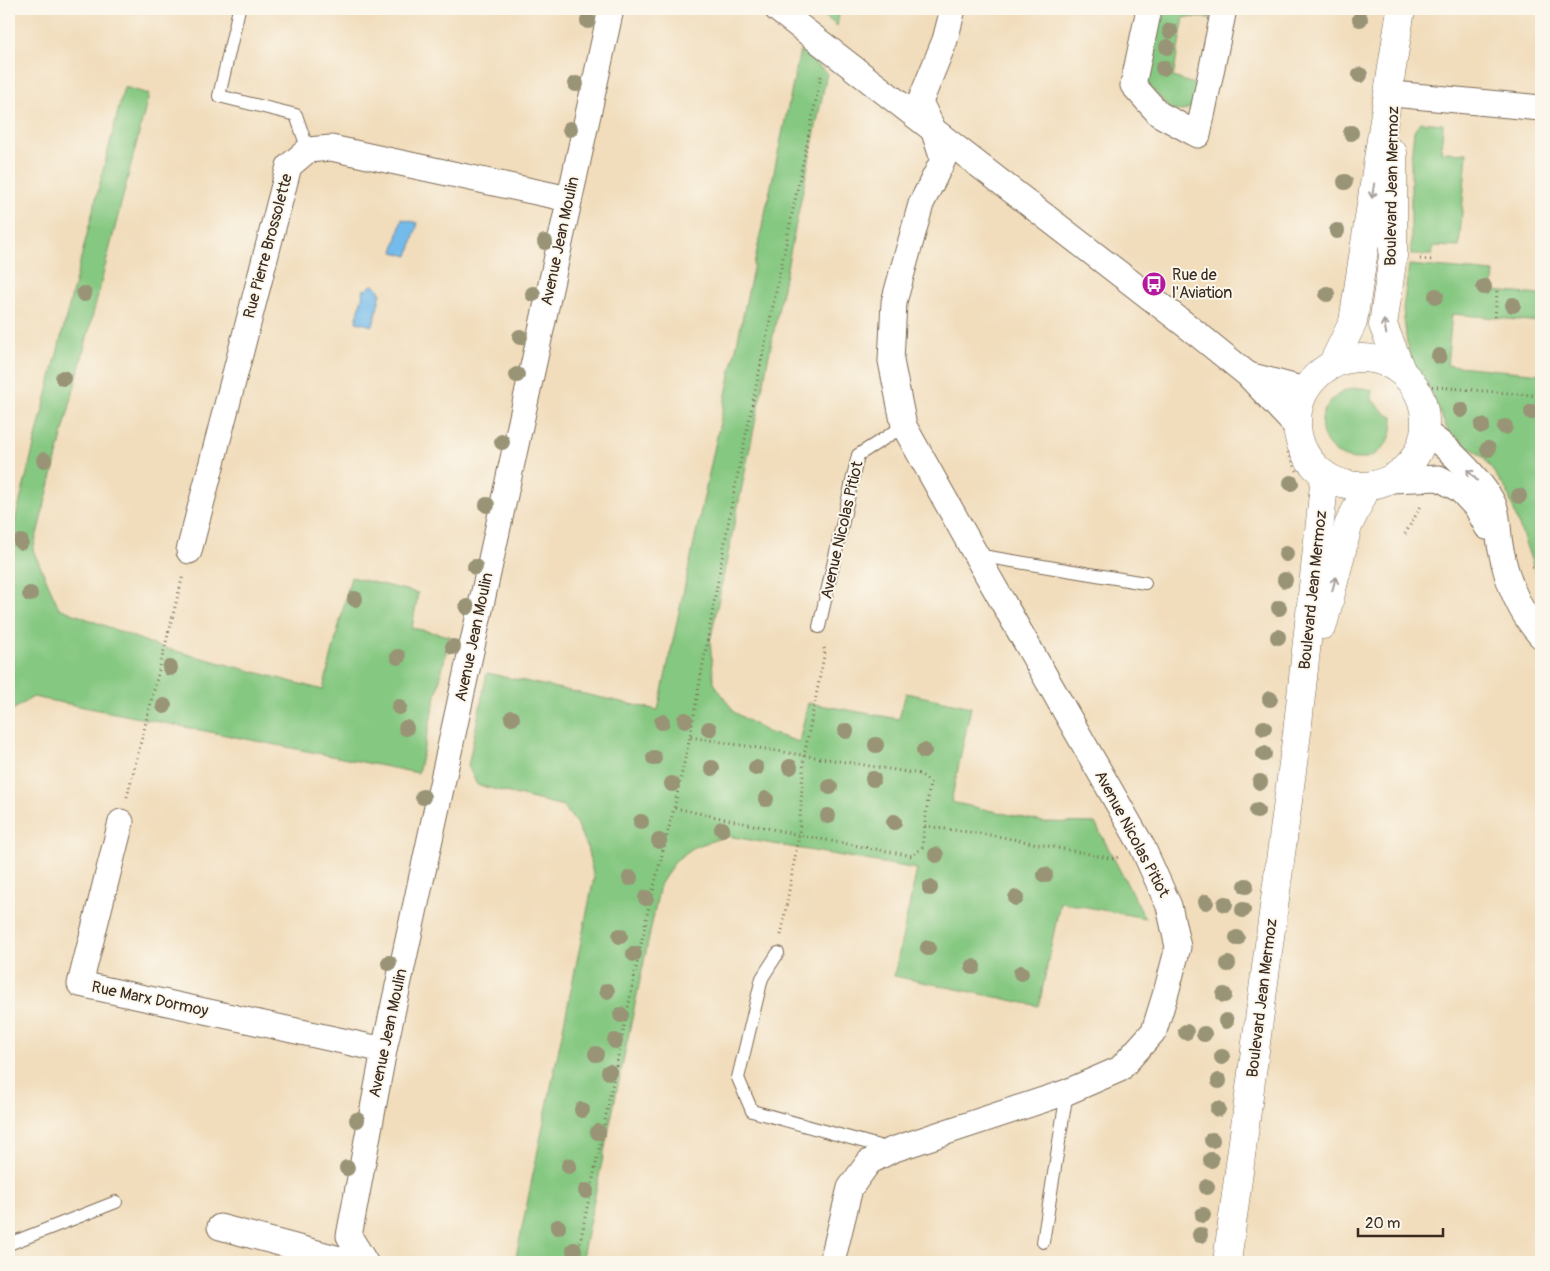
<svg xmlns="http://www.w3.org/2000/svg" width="1550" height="1271" viewBox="0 0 1550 1271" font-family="Pangolin,sans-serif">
<rect width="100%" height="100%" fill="#fbf7ec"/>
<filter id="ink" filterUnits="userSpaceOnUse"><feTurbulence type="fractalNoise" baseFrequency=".02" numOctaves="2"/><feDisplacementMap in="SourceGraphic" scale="10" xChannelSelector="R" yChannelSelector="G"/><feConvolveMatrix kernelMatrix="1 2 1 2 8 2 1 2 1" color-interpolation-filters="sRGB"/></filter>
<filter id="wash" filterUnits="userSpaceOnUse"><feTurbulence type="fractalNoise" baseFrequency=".0096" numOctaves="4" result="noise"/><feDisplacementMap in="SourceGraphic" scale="20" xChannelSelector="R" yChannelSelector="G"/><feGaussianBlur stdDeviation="1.12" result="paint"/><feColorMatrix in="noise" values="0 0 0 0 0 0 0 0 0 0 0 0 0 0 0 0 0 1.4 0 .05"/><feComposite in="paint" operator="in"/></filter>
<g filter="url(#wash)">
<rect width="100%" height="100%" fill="#f1ddbc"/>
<g fill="#85c881" stroke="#607950">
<polygon points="815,9 840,9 837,26 816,9"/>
<polygon points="1166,9 1214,9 1210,18 1206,18 1184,17 1173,77 1194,84 1197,89 1193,106 1183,111 1171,110 1144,80 1157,18"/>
<polygon points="800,51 827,73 710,642 714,683 734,712 767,732 799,742 808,703 899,719 906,693 971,707 951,802 1043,822 1095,823 1145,918 1060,902 1039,1006 894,976 917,869 727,836 694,847 675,861 660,885 581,1262 515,1262 594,878 587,847 576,823 563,806 477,785 468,766 487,673 658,710"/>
<polygon points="124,87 149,94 33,550 59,608 157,646 323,690 351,577 418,593 412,628 450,636 418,773 33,697 9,712 9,545"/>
<polygon points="1420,122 1443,124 1441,152 1467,153 1459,247 1433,246 1432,255 1411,255 1411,159 1414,131"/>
<polygon points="1409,265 1494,272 1492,291 1541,295 1541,322 1452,314 1447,365 1541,374 1541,588 1507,491 1483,457 1448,431 1429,388 1413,364 1407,345 1403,309"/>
<path d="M 1354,388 L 1364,388 L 1372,390 L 1372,400 C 1383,408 1380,412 1393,417 C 1393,431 1391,439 1382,449 C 1377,454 1369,458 1361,459 C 1315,461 1305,400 1354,388 Z"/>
</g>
<g fill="#73bbeb" stroke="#577284">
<polygon points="402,219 418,223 408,256 393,252"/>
<path d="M 372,285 C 377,286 379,288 379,293 L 381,293 L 373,326 L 356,322 L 364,289 L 366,290 Z"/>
</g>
</g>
<g filter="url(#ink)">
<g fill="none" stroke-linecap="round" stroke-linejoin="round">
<defs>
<g id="lane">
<polyline points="239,9 219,96 296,115 308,150"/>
<polyline points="976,555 1145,583"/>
<polyline points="819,627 858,455 904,426"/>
<polyline points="778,953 762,978 738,1078 752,1111 890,1149"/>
<polyline points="1043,1242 1067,1092"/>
<polyline points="9,1244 116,1202"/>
</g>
<g id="street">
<polyline points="777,9 1200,336 1247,374 1297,427"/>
<polyline points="1149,9 1133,85 1159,114 1198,135 1224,9"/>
<polyline points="1393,94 1541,108"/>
<polyline points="1249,375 1305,390"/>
<path d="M 1425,433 C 1446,444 1487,486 1495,508 C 1499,522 1498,537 1501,550 C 1507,581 1520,613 1541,636"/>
<polyline points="1391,480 1439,478 1460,490 1477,508 1487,527"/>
<polyline points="189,551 289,166 308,150 331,148 569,199"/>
<polyline points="121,822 80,984 384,1050"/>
<polyline points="220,1227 351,1262"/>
<polyline points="365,1262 349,1236 384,1050 611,9"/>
<polyline points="832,1262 850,1188 869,1162 892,1150 1067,1092 1120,1069 1154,1031 1167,989 1178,947 1169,906 1142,846 976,555 904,426 891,361 894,302 921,204 943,160 933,129 920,102 945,40 953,9"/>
</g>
<g id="secondary">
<polyline points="1393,153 1393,256 1383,325 1402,372"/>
<circle cx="1361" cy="422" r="64"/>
<polyline points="1332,365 1353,322 1401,9"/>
<polyline points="1323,625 1348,526 1367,487"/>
<polyline points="1227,1262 1297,733 1325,476"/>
</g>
</defs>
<use href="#lane" stroke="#7b6955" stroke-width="14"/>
<use href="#street" stroke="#7b6955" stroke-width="27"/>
<use href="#secondary" stroke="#7b6955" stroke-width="29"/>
<g stroke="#7b6955" stroke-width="3" stroke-dasharray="1 4" stroke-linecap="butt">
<polyline points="1420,259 1432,260"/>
<polyline points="1495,317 1497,291"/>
<polyline points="1427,386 1541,396"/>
<polyline points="1424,387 1434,408"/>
<polyline points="1288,452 1297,471"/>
<polyline points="1405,534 1421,506"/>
<polyline points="1532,567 1541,568"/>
<polyline points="127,797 183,575"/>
<polyline points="675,808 799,835 913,856 922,847 930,782 920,774 690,737"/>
<polyline points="925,826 997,836 1114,859 1118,857"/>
<polyline points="781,935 799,835 804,756 825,651 823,645"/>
<polyline points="576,1262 648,910 674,808 690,737 733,497 821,76"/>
</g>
<use href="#lane" stroke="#fff" stroke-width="12"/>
<use href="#street" stroke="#fff" stroke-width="25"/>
<use href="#secondary" stroke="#fff" stroke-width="28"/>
</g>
<g fill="#999476">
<circle cx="1360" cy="19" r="8"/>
<circle cx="588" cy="21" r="8"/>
<circle cx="1170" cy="31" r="8"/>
<circle cx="1167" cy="47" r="8"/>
<circle cx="1163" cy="68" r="8"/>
<circle cx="1360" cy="75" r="8"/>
<circle cx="576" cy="84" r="8"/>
<circle cx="570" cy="129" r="8"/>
<circle cx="1351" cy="133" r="8"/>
<circle cx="1345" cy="182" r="8"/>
<circle cx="1337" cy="231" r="8"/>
<circle cx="545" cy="242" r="8"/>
<circle cx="1484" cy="287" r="8"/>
<circle cx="84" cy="294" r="8"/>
<circle cx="533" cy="294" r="8"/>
<circle cx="1327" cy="294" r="8"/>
<circle cx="1436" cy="296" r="8"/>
<circle cx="1513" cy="305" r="8"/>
<circle cx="520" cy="337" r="8"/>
<circle cx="1439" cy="356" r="8"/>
<circle cx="517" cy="375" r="8"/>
<circle cx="63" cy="378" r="8"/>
<circle cx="1461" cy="410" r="8"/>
<circle cx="1532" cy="412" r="8"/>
<circle cx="1482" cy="426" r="8"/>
<circle cx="1505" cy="427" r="8"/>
<circle cx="502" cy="442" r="8"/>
<circle cx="1488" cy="449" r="8"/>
<circle cx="44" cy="460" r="8"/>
<circle cx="1291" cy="483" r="8"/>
<circle cx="1519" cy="496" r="8"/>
<circle cx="487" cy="505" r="8"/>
<circle cx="21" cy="542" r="8"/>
<circle cx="1286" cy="554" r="8"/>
<circle cx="475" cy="567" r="8"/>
<circle cx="1285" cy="580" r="8"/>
<circle cx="30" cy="594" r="8"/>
<circle cx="355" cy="599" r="8"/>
<circle cx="467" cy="607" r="8"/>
<circle cx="1279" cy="608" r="8"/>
<circle cx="1278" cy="637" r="8"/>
<circle cx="453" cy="647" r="8"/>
<circle cx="398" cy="657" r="8"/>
<circle cx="170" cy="668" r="8"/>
<circle cx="1270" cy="699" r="8"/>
<circle cx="164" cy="706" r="8"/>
<circle cx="399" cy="707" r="8"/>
<circle cx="512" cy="718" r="8"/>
<circle cx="685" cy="720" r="8"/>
<circle cx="662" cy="722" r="8"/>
<circle cx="406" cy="728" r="8"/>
<circle cx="1264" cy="728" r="8"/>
<circle cx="709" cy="729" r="8"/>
<circle cx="846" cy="731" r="8"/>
<circle cx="876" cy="745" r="8"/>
<circle cx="924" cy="751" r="8"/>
<circle cx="1264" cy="754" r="8"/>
<circle cx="654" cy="758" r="8"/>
<circle cx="790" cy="767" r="8"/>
<circle cx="712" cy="768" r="8"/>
<circle cx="756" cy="768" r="8"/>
<circle cx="873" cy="779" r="8"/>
<circle cx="1260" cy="782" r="8"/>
<circle cx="672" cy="784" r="8"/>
<circle cx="830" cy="787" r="8"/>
<circle cx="423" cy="797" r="8"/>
<circle cx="766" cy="799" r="8"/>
<circle cx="1257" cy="811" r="8"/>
<circle cx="828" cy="816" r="8"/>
<circle cx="641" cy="822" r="8"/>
<circle cx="894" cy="822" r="8"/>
<circle cx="722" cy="829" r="8"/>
<circle cx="659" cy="841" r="8"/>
<circle cx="936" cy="855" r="8"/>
<circle cx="1045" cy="875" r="8"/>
<circle cx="630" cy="878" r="8"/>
<circle cx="1246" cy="886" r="8"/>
<circle cx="930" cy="888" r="8"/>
<circle cx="646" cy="898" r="8"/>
<circle cx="1016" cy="898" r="8"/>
<circle cx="1206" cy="902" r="8"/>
<circle cx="1225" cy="904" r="8"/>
<circle cx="1243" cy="910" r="8"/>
<circle cx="620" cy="936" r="8"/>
<circle cx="1237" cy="938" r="8"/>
<circle cx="928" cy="948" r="8"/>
<circle cx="634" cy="954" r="8"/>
<circle cx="389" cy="963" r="8"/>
<circle cx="1228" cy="964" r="8"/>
<circle cx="973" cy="967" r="8"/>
<circle cx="1021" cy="973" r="8"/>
<circle cx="607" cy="991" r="8"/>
<circle cx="1224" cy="995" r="8"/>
<circle cx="621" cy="1015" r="8"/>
<circle cx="1226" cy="1021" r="8"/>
<circle cx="1186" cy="1032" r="8"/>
<circle cx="1204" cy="1034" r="8"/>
<circle cx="615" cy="1041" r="8"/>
<circle cx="596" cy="1054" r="8"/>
<circle cx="1222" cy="1057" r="8"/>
<circle cx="609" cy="1072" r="8"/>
<circle cx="1219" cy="1081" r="8"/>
<circle cx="1218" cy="1109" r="8"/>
<circle cx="582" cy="1110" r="8"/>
<circle cx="357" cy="1120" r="8"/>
<circle cx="598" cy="1132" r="8"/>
<circle cx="1212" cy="1140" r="8"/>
<circle cx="1211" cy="1160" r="8"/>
<circle cx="569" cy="1166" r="8"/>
<circle cx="347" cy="1168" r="8"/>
<circle cx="1207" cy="1187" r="8"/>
<circle cx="586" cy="1191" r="8"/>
<circle cx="1203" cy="1215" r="8"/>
<circle cx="558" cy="1227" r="8"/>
<circle cx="1200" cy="1235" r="8"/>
<circle cx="574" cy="1250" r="8"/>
</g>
<defs><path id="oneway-shaft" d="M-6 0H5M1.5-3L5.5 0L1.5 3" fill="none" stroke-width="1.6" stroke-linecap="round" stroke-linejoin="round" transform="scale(1.25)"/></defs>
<g stroke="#a79f9a">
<use href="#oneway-shaft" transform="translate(1373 191) rotate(99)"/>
<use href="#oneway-shaft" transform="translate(1385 327) rotate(-100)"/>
<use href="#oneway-shaft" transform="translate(1472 475) rotate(-133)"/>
<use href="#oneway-shaft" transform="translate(1334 584) rotate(-76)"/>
</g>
</g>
<defs>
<symbol id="bus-disc" viewBox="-11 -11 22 22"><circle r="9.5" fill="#b5179e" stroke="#fbf7ec"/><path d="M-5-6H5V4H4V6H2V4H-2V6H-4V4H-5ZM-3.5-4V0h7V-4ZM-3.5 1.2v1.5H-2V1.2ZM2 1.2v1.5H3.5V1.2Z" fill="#fff"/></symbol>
</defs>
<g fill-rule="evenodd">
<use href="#bus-disc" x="1140" y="270" width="28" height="28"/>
</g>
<g text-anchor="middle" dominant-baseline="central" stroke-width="4" stroke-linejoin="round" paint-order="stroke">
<g font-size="16" fill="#3b2a1e" stroke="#fbf7ec">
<text transform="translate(1392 186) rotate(-89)">Boulevard Jean Mermoz</text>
<text transform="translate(560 241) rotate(-78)">Avenue Jean Moulin</text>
<text transform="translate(268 246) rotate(-75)">Rue Pierre Brossolette</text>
<text transform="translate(842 530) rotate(-77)">Avenue Nicolas Pitiot</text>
<text transform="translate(1313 590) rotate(-84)">Boulevard Jean Mermoz</text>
<text transform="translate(474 637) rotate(-78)">Avenue Jean Moulin</text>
<text transform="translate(1132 834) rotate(62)">Avenue Nicolas Pitiot</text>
<text transform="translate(1262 998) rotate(-83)">Boulevard Jean Mermoz</text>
<text transform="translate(150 999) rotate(12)">Rue Marx Dormoy</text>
<text transform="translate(388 1033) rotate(-78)">Avenue Jean Moulin</text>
</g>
<g font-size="16" fill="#3b2a1e" stroke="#fbf7ec" text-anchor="start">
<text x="1172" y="275">Rue de<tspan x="1172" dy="18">l'Aviation</tspan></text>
</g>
</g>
<rect width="1550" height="1271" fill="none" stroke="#fbf7ec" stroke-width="30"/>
<path d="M1358 1228v8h85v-8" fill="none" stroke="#3b2a1e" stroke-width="2.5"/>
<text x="1365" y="1228" font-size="15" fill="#3b2a1e" stroke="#fbf7ec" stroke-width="4" paint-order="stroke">20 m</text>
</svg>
